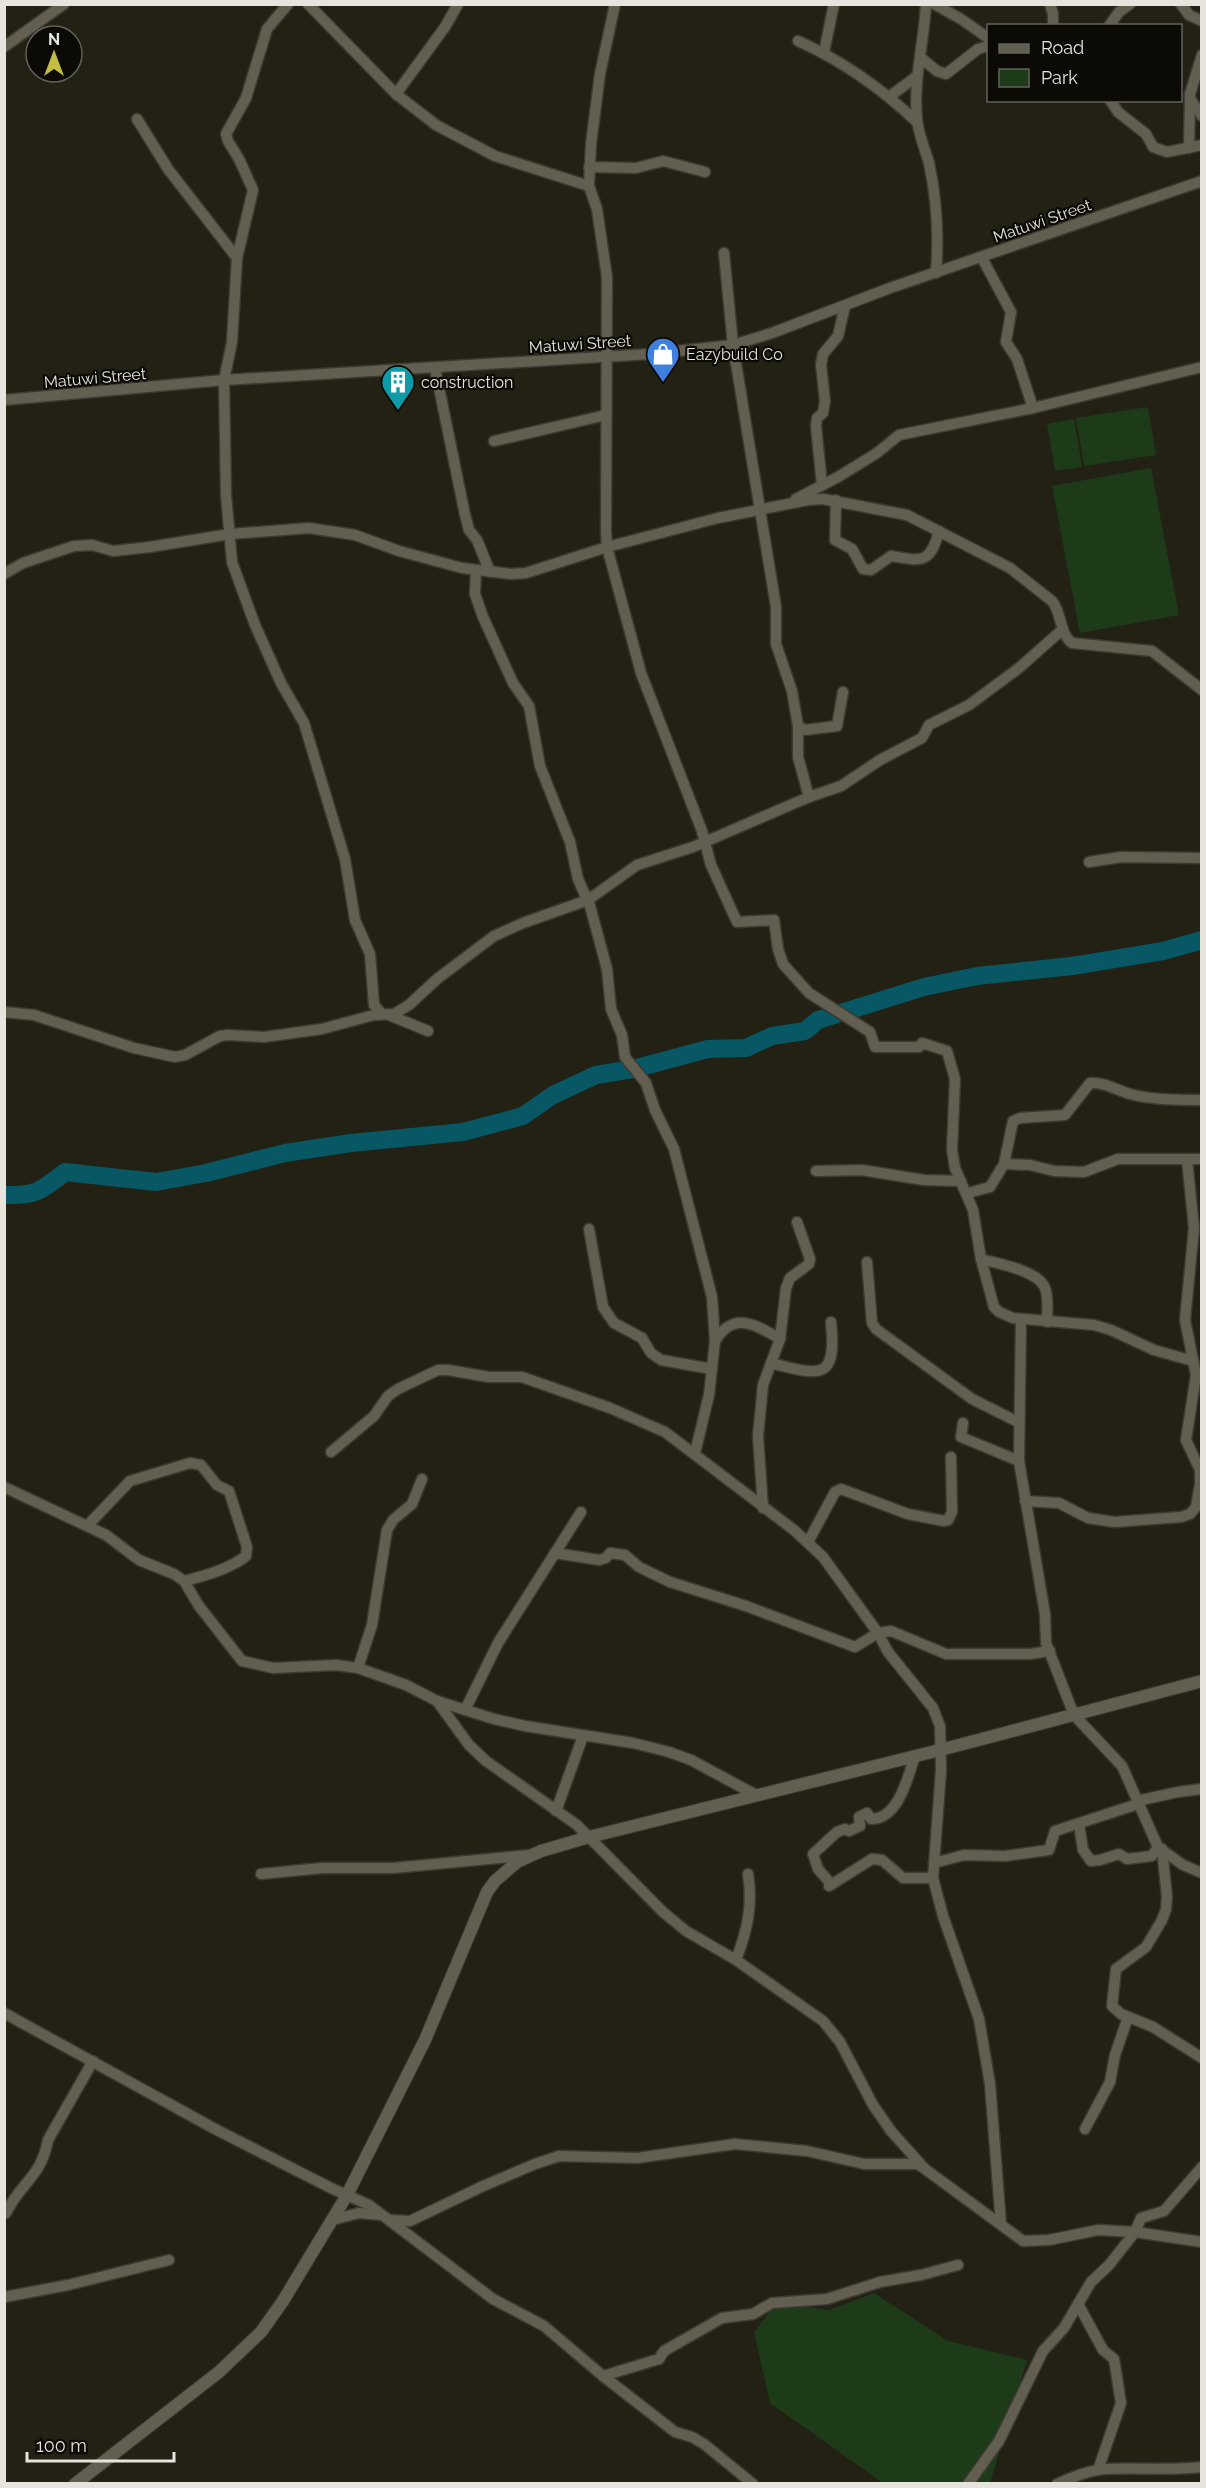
<svg xmlns="http://www.w3.org/2000/svg" width="1206" height="2488" viewBox="0 0 1206 2488" font-family="Raleway,sans-serif">
<rect width="100%" height="100%" fill="#232114"/>
<g fill="#1e3b19">
<polygon points="1148,407 1156,455 1084,466 1076,418"/>
<polygon points="1074,419 1082,467 1055,471 1047,424"/>
<polygon points="1151,468 1179,615 1080,633 1052,486"/>
<polygon points="874,2293 948,2341 1027,2360 990,2483 883,2483 770,2403 754,2332 777,2302 829,2310"/>
</g>
<g fill="none" stroke-linecap="round" stroke-linejoin="round">
<path stroke="#075764" stroke-width="18" d="M 4,1195 C 36,1196 41,1191 65,1172 L 156,1182 L 206,1173 L 285,1153 L 351,1143 L 463,1132 L 523,1116 L 553,1095 L 596,1075 L 633,1069 L 708,1049 L 746,1048 L 772,1036 L 805,1031 L 818,1020 L 924,987 L 977,976 L 1072,966 L 1163,951 L 1202,940"/>
<defs>
<g id="minor">
<polyline points="288,4 267,29 246,98 226,134 228,141 239,159 253,190 237,258 232,342 224,380 226,495 232,562 255,625 281,683 304,723 345,859 355,920 370,954 374,1005 382,1014"/>
<polyline points="308,4 396,94 436,125 495,156 589,186"/>
<polyline points="615,4 600,74 591,144 589,186 597,209 607,277 606,532 607,547 641,673 702,831 711,865 737,922 774,920 778,949 783,964 809,993 870,1032 875,1047 919,1047 922,1043 947,1051 955,1079 952,1150 955,1168 973,1210 981,1259 994,1307 999,1312 1013,1318 1094,1325 1111,1330 1154,1350 1193,1361"/>
<path d="M 926,4 C 924,42 913,81 917,119 C 918,133 925,149 929,163 C 937,200 939,235 936,273"/>
<polyline points="934,4 961,19 988,38"/>
<polyline points="1050,4 1053,14 1053,26"/>
<polyline points="1181,4 1189,15 1202,21"/>
<polyline points="1109,26 1119,12 1130,4"/>
<path d="M 798,41 C 843,61 882,89 917,122"/>
<polyline points="4,47 64,4"/>
<polyline points="824,52 834,4"/>
<polyline points="921,58 937,71 946,74 978,49 988,46"/>
<polyline points="396,94 445,27 458,4"/>
<polyline points="889,97 917,76"/>
<polyline points="1110,100 1118,112 1146,134 1153,147 1167,152 1202,145"/>
<polyline points="1191,100 1202,116"/>
<polyline points="137,119 168,169 237,258"/>
<polyline points="1189,148 1190,94 1202,55"/>
<polyline points="589,167 636,168 663,161 705,172"/>
<polyline points="724,253 733,345 776,607 776,644 792,691 798,726 805,730 837,726 843,692"/>
<polyline points="982,258 1011,312 1006,342 1017,359 1033,408"/>
<polyline points="435,368 465,515 469,530 477,540 490,572"/>
<polyline points="4,400 224,380 650,354 733,345 772,333 890,288 1202,181"/>
<polyline points="494,441 606,415"/>
<polyline points="822,485 816,426 817,418 823,413 825,401 821,365 823,354 838,336 845,306"/>
<polyline points="796,499 838,477 877,453 899,435 1033,408 1202,367"/>
<path d="M 836,500 L 835,540 L 852,549 L 863,569 L 871,570 L 891,556 C 921,561 930,565 939,531"/>
<polyline points="476,570 475,594 483,617 513,683 529,706 540,766 570,842 578,879 590,906 607,969 611,1009 622,1035 625,1057 646,1083 655,1110 674,1149 712,1297 715,1341 709,1395 695,1453"/>
<path d="M 4,574 L 23,563 L 74,546 L 92,545 L 113,551 L 150,547 L 230,534 L 309,528 L 355,535 L 399,551 L 462,568 L 511,574 L 526,573 L 607,547 L 718,518 L 808,500 L 823,499 L 907,515 L 1010,568 L 1052,601 C 1062,613 1059,633 1072,643 L 1152,651 L 1202,690"/>
<polyline points="798,726 798,757 809,797"/>
<polyline points="1089,862 1121,857 1202,858"/>
<polyline points="4,1012 34,1015 134,1048 175,1057 185,1055 220,1036 228,1035 264,1037 322,1029 374,1015 394,1014 409,1005 437,979 494,936 523,923 588,900 637,865 693,847 809,797 841,786 880,760 922,738 929,725 969,705 1019,668 1063,629"/>
<polyline points="389,1015 428,1031"/>
<polyline points="1004,1164 1030,1165 1054,1171 1084,1172 1118,1159 1202,1159"/>
<polyline points="816,1171 862,1170 924,1180 961,1181"/>
<path d="M 968,1193 L 990,1187 L 1004,1164 L 1013,1121 L 1020,1118 L 1065,1115 L 1090,1083 C 1105,1082 1116,1090 1130,1094 C 1153,1100 1178,1100 1202,1100"/>
<polyline points="589,1229 603,1307 614,1323 642,1338 651,1353 661,1360 712,1369"/>
<path d="M 981,1259 C 998,1264 1038,1270 1045,1288 C 1049,1298 1047,1311 1047,1322"/>
<polyline points="867,1262 872,1323 876,1329 972,1399 1018,1422"/>
<polyline points="1021,1319 1019,1461 1045,1614 1046,1643 1074,1715 1122,1766 1158,1847 1183,1865 1202,1873"/>
<path d="M 715,1341 C 734,1310 756,1325 780,1339"/>
<path d="M 771,1363 C 821,1376 837,1381 831,1322"/>
<polyline points="963,1423 961,1437 1019,1461"/>
<polyline points="331,1452 374,1416 388,1396 398,1389 438,1370 448,1370 489,1377 522,1377 610,1408 665,1432 794,1530 823,1557 878,1633 888,1652 933,1708 940,1726 941,1770 933,1878 943,1916 979,2019 990,2084 1001,2224"/>
<polyline points="4,1487 106,1535 139,1560 174,1574 184,1581 199,1606 242,1661 273,1668 336,1665 358,1668 406,1685 437,1701 494,1719 525,1726 633,1743 669,1752 691,1760 756,1795"/>
<polyline points="1025,1501 1059,1503 1088,1518 1114,1522 1181,1517 1190,1514 1196,1507 1200,1484 1200,1470 1186,1440 1196,1375 1185,1320 1194,1228 1187,1160"/>
<polyline points="763,1508 758,1436 763,1385 780,1339 786,1288 790,1278 809,1264 810,1259 797,1222"/>
<path d="M 87,1526 L 130,1481 L 190,1463 L 201,1465 L 217,1485 L 229,1491 L 247,1547 L 246,1556 C 230,1569 205,1576 184,1581"/>
<polyline points="808,1542 835,1492 841,1489 908,1514 944,1521 948,1520 952,1512 951,1457"/>
<polyline points="555,1553 599,1560 606,1558 610,1553 625,1555 639,1567 670,1582 746,1606 855,1647 878,1633 891,1631 946,1654 1030,1654 1050,1651"/>
<polyline points="358,1668 372,1625 387,1530 393,1520 412,1504 422,1479"/>
<polyline points="437,1701 469,1745 486,1761 577,1825 663,1912 686,1931 736,1960 823,2021 840,2042 873,2105 891,2131 925,2169 1023,2241 1049,2240 1098,2230 1135,2232 1202,2242"/>
<polyline points="465,1710 498,1643 581,1512"/>
<polyline points="1137,1801 1178,1792 1202,1789"/>
<polyline points="556,1811 583,1736"/>
<polyline points="1079,1824 1083,1850 1091,1861 1100,1860 1119,1854 1127,1859 1152,1856 1158,1847"/>
<polyline points="1162,1849 1167,1897 1166,1909 1162,1920 1146,1947 1116,1969 1112,2006 1121,2014 1153,2027 1202,2058"/>
<polyline points="934,1863 964,1855 1005,1856 1049,1850 1055,1831 1138,1804"/>
<polyline points="261,1874 322,1868 393,1868 530,1855"/>
<path d="M 831,1884 L 818,1869 L 813,1854 L 837,1832 L 845,1829 L 849,1831 L 860,1826 L 859,1817 L 867,1813 L 871,1819 C 899,1819 908,1776 915,1756"/>
<polyline points="829,1886 872,1859 882,1860 903,1878 933,1878"/>
<path d="M 736,1960 C 747,1931 753,1906 748,1874"/>
<polyline points="4,2013 215,2129 331,2188 369,2205 493,2299 544,2326 603,2376 659,2359 664,2351 722,2318 753,2314 772,2303 827,2299 880,2282 921,2275 958,2265"/>
<polyline points="1085,2129 1110,2082 1115,2055 1128,2017"/>
<path d="M 6,2213 C 20,2183 41,2178 48,2140 L 93,2061"/>
<polyline points="332,2220 359,2213 381,2215"/>
<polyline points="389,2220 410,2221 481,2187 535,2164 559,2156 637,2158 735,2144 807,2151 864,2164 917,2164 922,2167"/>
<polyline points="4,2297 68,2285 169,2260"/>
<polyline points="1078,2304 1103,2350 1114,2359 1121,2403 1098,2470"/>
<polyline points="603,2376 675,2432 692,2437 704,2444 753,2484"/>
<polyline points="968,2484 999,2441 1043,2351 1064,2328 1091,2282 1109,2265 1135,2232 1141,2218 1164,2211 1202,2167"/>
<path d="M 1057,2484 C 1073,2477 1089,2470 1107,2469 C 1138,2467 1170,2471 1202,2467"/>
</g>
<polyline id="tertiary" points="75,2484 219,2372 261,2332 283,2301 347,2195 425,2040 487,1892 495,1881 517,1862 541,1851 589,1837 940,1750 1202,1681"/>
</defs>
<use href="#minor" stroke="#3d3a32" stroke-width="13"/>
<use href="#tertiary" stroke="#3d3a32" stroke-width="14"/>
<use href="#minor" stroke="#635f50" stroke-width="10"/>
<use href="#tertiary" stroke="#635f50" stroke-width="12"/>
</g>
<defs>
<symbol id="shop-pin" viewBox="-11 -11 22 30"><path d="M0 17L-7.5 6A9.5 9.5 0 1 1 7.5 6Z" fill="#3f7fe0" stroke="#0b0a05"/><path d="M-5-2.5h2.3a2.7 3.5 0 0 1 5.4 0H5L5.5 6h-11ZM-1.5-2.5h3a1.5 2.3 0 0 0-3 0Z" fill="#fff"/></symbol>
<symbol id="building-pin" viewBox="-11 -11 22 30"><path d="M0 17L-7.5 6A9.5 9.5 0 1 1 7.5 6Z" fill="#0f9aa8" stroke="#0b0a05"/><path d="M-4-6H4V6H1V3H-1V6H-4ZM-2.5-4.3h1.7v1.8h-1.7ZM.8-4.3h1.7v1.8H.8ZM-2.5-1h1.7V.8h-1.7ZM.8-1h1.7V.8H.8Z" fill="#fff"/></symbol>
</defs>
<g fill-rule="evenodd">
<use href="#shop-pin" x="644" y="335" width="38" height="52"/>
<use href="#building-pin" x="379" y="363" width="38" height="52"/>
</g>
<g text-anchor="middle" dominant-baseline="central" stroke-width="4.5" stroke-linejoin="round" paint-order="stroke">
<g font-size="16" fill="#e6e4dc" stroke="#0b0a05">
<text transform="translate(1042 221) rotate(-19)">Matuwi Street</text>
<text transform="translate(580 344) rotate(-4)">Matuwi Street</text>
<text transform="translate(95 378) rotate(-5)">Matuwi Street</text>
</g>
<g font-size="16" fill="#e6e4dc" stroke="#0b0a05" text-anchor="start">
<text x="686" y="354">Eazybuild Co</text>
<text x="421" y="382">construction</text>
</g>
</g>
<rect width="1206" height="2488" fill="none" stroke="#e6e4dc" stroke-width="12"/>
<rect x="987" y="24" width="195" height="78" fill="#0b0a05" stroke="#63615b" stroke-width="1.5"/>
<rect x="999" y="44" width="30" height="9" fill="#635f50" stroke="#63615b" stroke-width="1.5"/>
<text x="1041" y="54" font-size="18" fill="#e6e4dc">Road</text>
<rect x="999" y="69" width="30" height="18" fill="#1e3b19" stroke="#63615b" stroke-width="1.5"/>
<text x="1041" y="84" font-size="18" fill="#e6e4dc">Park</text>
<g transform="translate(54 54)"><circle r="28" fill="#0b0a05" stroke="#63615b" stroke-width="1.5"/>
<path d="M0-4.5L10 22L0 15L-10 22Z" fill="#c3bd3e"/>
<text y="-9" font-size="16" font-weight="bold" text-anchor="middle" fill="#e6e4dc">N</text>
</g>
<path d="M27 2452v9h147v-9" fill="none" stroke="#e6e4dc" stroke-width="3"/>
<text x="36" y="2452" font-size="18" fill="#e6e4dc" stroke="#0b0a05" stroke-width="4.5" paint-order="stroke">100 m</text>
</svg>
